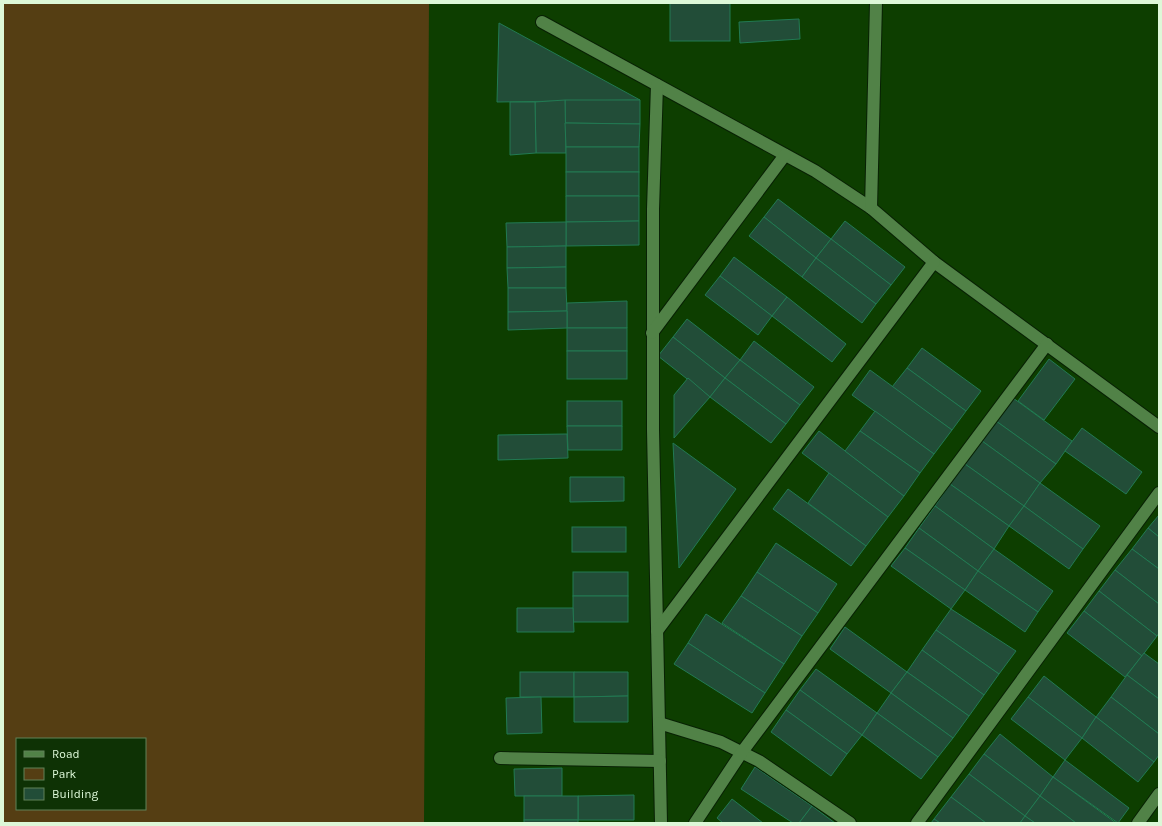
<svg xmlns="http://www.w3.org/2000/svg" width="1162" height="826" viewBox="0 0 1162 826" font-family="Karla,sans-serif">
<rect width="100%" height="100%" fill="#0d3e00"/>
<path fill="#553e13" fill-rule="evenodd" d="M 3,3 L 429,3 L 424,823 L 3,823 ZM 17,739 L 145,739 L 145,809 L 17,809 Z"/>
<g fill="#224d38" stroke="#227a53">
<rect x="670" y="3" width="60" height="38"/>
<polygon points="799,19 800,39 740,43 739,22"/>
<polygon points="499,23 640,100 497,102"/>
<polygon points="565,100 640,100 640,124 565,123"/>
<polygon points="565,100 566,153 536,153 535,102"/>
<polygon points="510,102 535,102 536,153 510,155"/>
<polygon points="565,123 640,124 639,147 566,147"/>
<rect x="566" y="147" width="73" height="25"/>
<rect x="566" y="172" width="73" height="24"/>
<polygon points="566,196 639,196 639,221 566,222"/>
<polygon points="778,199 831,239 816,258 764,217"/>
<polygon points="764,217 816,258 802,277 749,236"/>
<polygon points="639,221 639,245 566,246 566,222"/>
<polygon points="845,221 905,267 891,285 831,239"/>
<polygon points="566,222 566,246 507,247 506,223"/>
<polygon points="831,239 891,285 876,304 816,258"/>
<polygon points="566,246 566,267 507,268 507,247"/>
<polygon points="734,257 787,297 772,316 720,276"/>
<polygon points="816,258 876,304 862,323 802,277"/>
<polygon points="566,267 566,288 508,288 507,268"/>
<polygon points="720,276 772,316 758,335 705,295"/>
<polygon points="508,288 566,288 567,311 508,312"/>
<polygon points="787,297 846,344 832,362 772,316"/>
<polygon points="627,301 627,328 567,328 567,303"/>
<polygon points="567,311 567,328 508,330 508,312"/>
<polygon points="687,319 740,360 725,378 673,337"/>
<rect x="567" y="328" width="60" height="23"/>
<polygon points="673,337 725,378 710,397 658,356"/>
<polygon points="754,341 814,387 800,405 740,360"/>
<polygon points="922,348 981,391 966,411 907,368"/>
<rect x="567" y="351" width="60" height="28"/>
<polygon points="1049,359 1075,379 1044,420 1018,401"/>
<polygon points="740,360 800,405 786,424 725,378"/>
<polygon points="907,368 966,411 952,430 892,387"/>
<polygon points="870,370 952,430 934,454 852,395"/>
<polygon points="688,378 710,397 674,438 674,395"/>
<polygon points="725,378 786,424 771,443 710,397"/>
<polygon points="1013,398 1072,441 1056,464 996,421"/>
<rect x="567" y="401" width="55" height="25"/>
<polygon points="875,411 934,454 920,473 860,431"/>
<polygon points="996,421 1056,464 1040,483 982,441"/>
<polygon points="567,426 622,426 622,450 568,450"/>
<polygon points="1082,428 1142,472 1126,494 1065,451"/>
<polygon points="819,431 904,496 888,517 802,453"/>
<polygon points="860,431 920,473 904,496 845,451"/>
<polygon points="567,434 568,458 498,460 498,435"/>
<polygon points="982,441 1040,483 1024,506 965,464"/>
<polygon points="673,443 736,489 679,568"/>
<polygon points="965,464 1024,506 1009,526 950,484"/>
<polygon points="829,473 888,517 866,546 808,503"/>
<polygon points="570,477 624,477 624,501 570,502"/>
<polygon points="1040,483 1100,526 1083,549 1024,506"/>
<polygon points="950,484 1009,526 994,549 935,506"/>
<polygon points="788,489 866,546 851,566 773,509"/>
<polygon points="935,506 994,549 978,571 919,528"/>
<polygon points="1024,506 1083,549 1069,569 1009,526"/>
<polygon points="1159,515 1159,537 1148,528"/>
<rect x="572" y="527" width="54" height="25"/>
<polygon points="919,528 978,571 965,590 905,548"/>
<polygon points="1148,528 1159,537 1159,569 1132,549"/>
<polygon points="776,543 837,584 818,613 757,572"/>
<polygon points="905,548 965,590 951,609 891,566"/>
<polygon points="994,549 1053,591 1038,612 978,571"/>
<polygon points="1132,549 1159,569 1159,604 1115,570"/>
<polygon points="1115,570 1159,604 1159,633 1157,636 1099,591"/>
<polygon points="978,571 1038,612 1025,632 965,590"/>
<rect x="573" y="572" width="55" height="24"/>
<polygon points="757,572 818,613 802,636 741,596"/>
<polygon points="1099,591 1157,636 1142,656 1084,611"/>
<rect x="573" y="596" width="55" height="26"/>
<polygon points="741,596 802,636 784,664 722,623"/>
<polygon points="517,608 573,608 574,632 517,632"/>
<polygon points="951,609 1016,651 999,674 936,630"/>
<polygon points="1084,611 1142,656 1125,677 1067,633"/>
<polygon points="706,614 784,664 765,693 688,643"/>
<polygon points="845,627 907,672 891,693 830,649"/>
<polygon points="936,630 999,674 984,695 922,650"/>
<polygon points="688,643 765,693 752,713 674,664"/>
<polygon points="922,650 984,695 969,716 907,672"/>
<polygon points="1144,653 1159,664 1159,699 1127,675"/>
<polygon points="816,669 877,713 862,735 800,690"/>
<rect x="520" y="672" width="54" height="25"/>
<polygon points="574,672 628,672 628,696 574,697"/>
<polygon points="907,672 969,716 953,738 891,693"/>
<polygon points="1127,675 1159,699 1159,734 1111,697"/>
<polygon points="1044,676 1096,717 1082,738 1028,697"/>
<polygon points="800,690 862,735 847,754 786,710"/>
<polygon points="891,693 953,738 938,757 877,713"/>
<polygon points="628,696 628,722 574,722 574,697"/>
<polygon points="541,697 542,733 507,734 506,698"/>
<polygon points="1028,697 1082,738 1065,760 1011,719"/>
<polygon points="1111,697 1159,734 1159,755 1154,762 1096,717"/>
<polygon points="786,710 847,754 831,776 771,732"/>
<polygon points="877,713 938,757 921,779 862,735"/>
<polygon points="1096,717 1154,762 1138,782 1082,738"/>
<polygon points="1000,734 1053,777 1040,796 984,754"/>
<polygon points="984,754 1040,796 1025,816 969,774"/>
<polygon points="1065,760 1129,808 1118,823 1053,777"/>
<polygon points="755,767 812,806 799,823 793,823 741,789"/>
<polygon points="562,768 562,796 515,796 514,769"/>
<polygon points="969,774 1025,816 1020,823 986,823 951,797"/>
<polygon points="1053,777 1116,823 1076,823 1040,796"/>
<polygon points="634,795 634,820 578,820 578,796"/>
<rect x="524" y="796" width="54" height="24"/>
<polygon points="1040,796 1076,823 1035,823 1025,816"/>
<polygon points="951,797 986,823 940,823 934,819"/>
<polygon points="732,799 763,823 723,823 717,818"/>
<polygon points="812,806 835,823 799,823"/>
<polygon points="1025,816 1035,823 1020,823"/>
<polygon points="934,819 940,823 931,823"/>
<rect x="524" y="820" width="54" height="3"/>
</g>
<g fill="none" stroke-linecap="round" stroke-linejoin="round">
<defs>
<g id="street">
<polyline points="542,22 815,171 871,208 934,262 1159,427"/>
<polyline points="657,85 653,209 653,430 661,823"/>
<polyline points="871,208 876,3"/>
<polyline points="652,333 785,155"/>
<polyline points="657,631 934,262"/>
<polyline points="659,723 721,742 759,761 850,823"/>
<polyline points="500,758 660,761"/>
<polyline points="695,823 742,752 1047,344"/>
<polyline points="917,823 1159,493"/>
<polyline points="1138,823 1159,794"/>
</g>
</defs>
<use href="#street" stroke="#082104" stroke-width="14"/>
<use href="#street" stroke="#518247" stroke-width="12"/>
</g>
<rect width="1162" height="826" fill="none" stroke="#ddf8d8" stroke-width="8"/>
<rect x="16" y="738" width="130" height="72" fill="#0e3205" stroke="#618159"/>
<rect x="24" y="751" width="20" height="6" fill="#518247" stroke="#618159"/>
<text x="52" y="758" font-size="12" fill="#ddf8d8">Road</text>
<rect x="24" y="768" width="20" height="12" fill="#553e13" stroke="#618159"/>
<text x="52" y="778" font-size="12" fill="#ddf8d8">Park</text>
<rect x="24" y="788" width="20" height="12" fill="#224d38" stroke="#618159"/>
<text x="52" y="798" font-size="12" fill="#ddf8d8">Building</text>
</svg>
